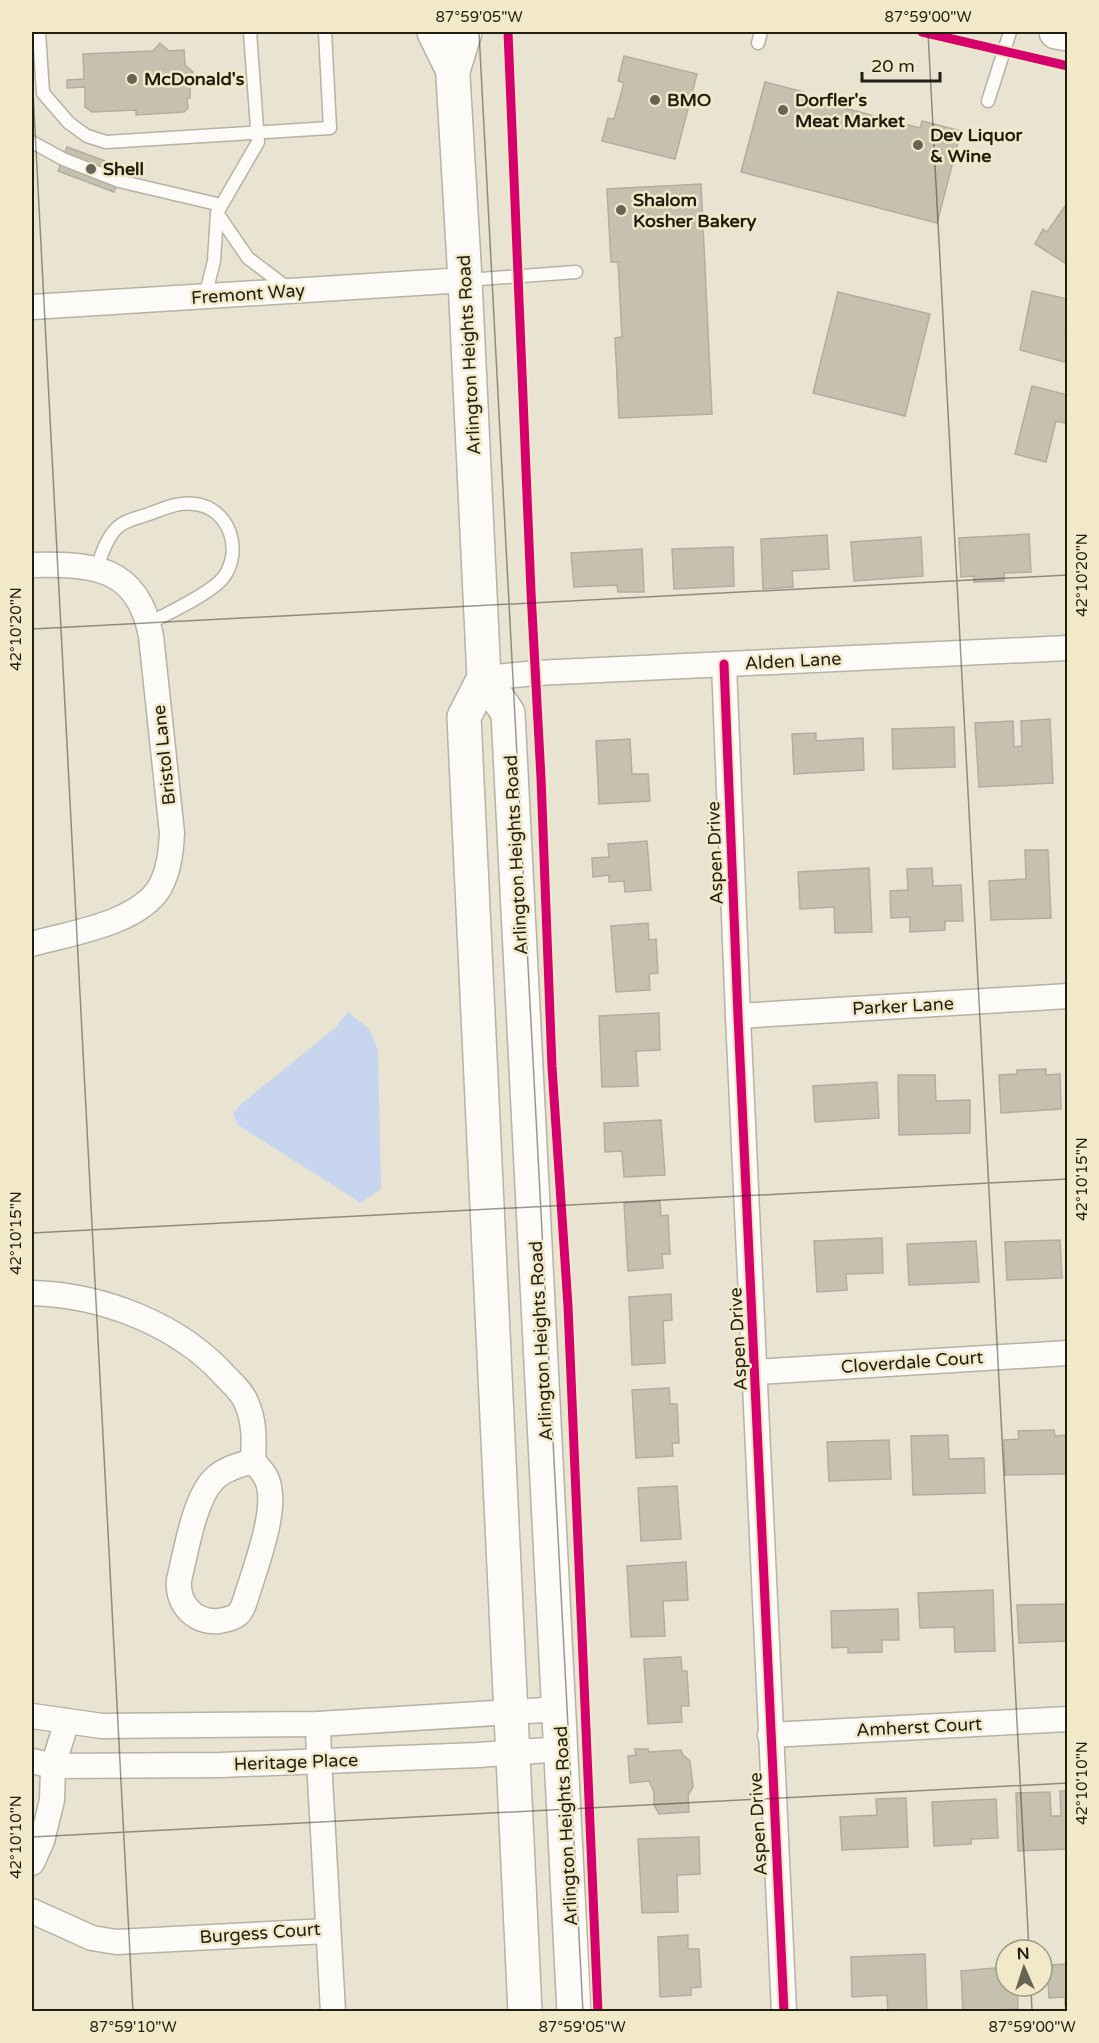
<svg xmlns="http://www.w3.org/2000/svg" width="1099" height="2043" viewBox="0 0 1099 2043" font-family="'Varela Round',sans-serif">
<rect width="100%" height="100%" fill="#e9e4d2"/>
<polygon fill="#c8d5ee" points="348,1012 369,1029 378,1050 381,1189 361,1203 238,1125 233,1114 241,1104 335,1028"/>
<g fill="#c6c1af" stroke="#b1ae9f" stroke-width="1.5">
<polygon points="160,43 169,51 184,50 185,65 193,72 186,80 186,82 190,82 190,98 187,98 188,108 184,112 136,115 136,110 92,112 85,107 85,87 67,88 67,80 84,79 83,54 153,51"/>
<polygon points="624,56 697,74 675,159 602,141 608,118 614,119 624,83 618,81"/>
<polygon points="765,82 804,92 803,97 920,128 922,121 961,131 937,223 741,172"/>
<polygon points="67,147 124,168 114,192 58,171"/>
<polygon points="701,184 712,414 619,418 615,338 622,337 618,262 611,262 607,189"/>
<polygon points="1068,202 1068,265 1035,244 1043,229 1047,232"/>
<polygon points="1032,291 1068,299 1068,323 1065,334 1068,335 1068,363 1020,350"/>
<polygon points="838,292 930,314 905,416 813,393"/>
<polygon points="1032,386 1068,395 1068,413 1065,423 1056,421 1046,462 1015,454"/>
<polygon points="1029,534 1031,572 1004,573 1004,581 974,582 974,576 961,577 959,538"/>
<polygon points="827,535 829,569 792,571 793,587 763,589 761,539"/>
<polygon points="921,537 923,576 854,581 851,542"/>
<polygon points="733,547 734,586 674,589 672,549"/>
<polygon points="642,549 644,592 618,592 617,585 574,587 571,553"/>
<polygon points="1050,719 1053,783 979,787 975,723 1013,721 1014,747 1022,746 1021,721"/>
<polygon points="954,727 955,767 893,769 892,729"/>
<polygon points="816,733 816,741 863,738 864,770 794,774 792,734"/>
<polygon points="630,739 632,774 648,774 650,801 599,804 596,741"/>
<polygon points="647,841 651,890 625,892 624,881 609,882 609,875 593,877 592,858 609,857 608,844"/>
<polygon points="1025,850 1048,850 1051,918 991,920 989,881 1026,879"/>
<polygon points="869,868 872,932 835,933 834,907 800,909 798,872"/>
<polygon points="932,868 933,886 961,885 963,921 945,921 945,930 910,932 910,917 891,918 890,891 908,890 907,869"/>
<polygon points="648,923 649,940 656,939 658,973 649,974 650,990 616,992 611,926"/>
<polygon points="659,1013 660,1050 636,1051 638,1086 602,1087 599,1016"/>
<polygon points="1046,1069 1046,1075 1060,1074 1061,1109 1001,1113 999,1075 1017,1074 1017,1070"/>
<polygon points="898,1075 935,1075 936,1101 970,1100 970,1133 899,1135"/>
<polygon points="877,1082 879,1118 815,1122 813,1086"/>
<polygon points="661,1120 665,1175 624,1177 622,1151 605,1152 604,1123"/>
<polygon points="660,1201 661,1216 668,1215 670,1254 662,1254 663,1268 628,1271 624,1203"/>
<polygon points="882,1238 883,1273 846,1274 847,1290 817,1292 814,1241"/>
<polygon points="1060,1240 1062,1278 1007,1280 1005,1242"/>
<polygon points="976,1241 979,1282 909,1285 907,1244"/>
<polygon points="671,1294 672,1320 663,1321 665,1363 632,1365 629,1297"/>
<polygon points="669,1388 670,1404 677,1404 679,1443 672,1443 673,1456 636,1458 632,1390"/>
<polygon points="1054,1430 1055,1436 1067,1435 1068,1474 1005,1475 1004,1440 1019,1439 1018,1431"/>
<polygon points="948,1435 949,1459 984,1458 985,1493 913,1495 911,1436"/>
<polygon points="889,1440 891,1479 829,1481 827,1442"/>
<polygon points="677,1486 681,1539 641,1541 638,1488"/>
<polygon points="686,1562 688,1600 663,1601 665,1636 631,1637 627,1566"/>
<polygon points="993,1590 995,1651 955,1652 954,1627 920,1628 918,1593"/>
<polygon points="1068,1604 1068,1641 1019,1643 1017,1605"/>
<polygon points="898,1609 899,1640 882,1640 882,1652 848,1653 848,1647 832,1648 831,1611"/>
<polygon points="681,1657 682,1671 687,1671 689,1706 681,1706 682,1722 648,1724 644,1659"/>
<polygon points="635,1749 648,1749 649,1752 681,1750 683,1755 690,1761 693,1787 688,1795 689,1812 659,1814 654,1805 654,1792 649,1781 630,1783 628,1756 636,1755"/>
<polygon points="1060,1791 1068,1791 1068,1849 1018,1851 1016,1793 1050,1792 1051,1816 1061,1816"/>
<polygon points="906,1798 908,1847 842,1850 840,1817 877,1815 876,1799"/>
<polygon points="996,1799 998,1838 971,1839 971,1844 934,1846 932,1802"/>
<polygon points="699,1837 700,1874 677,1875 678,1912 642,1913 638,1839"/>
<polygon points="688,1935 688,1949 699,1949 701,1987 691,1988 691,1995 660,1997 658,1937"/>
<polygon points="925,1954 927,2012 888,2012 887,1995 852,1997 851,1957"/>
<polygon points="1068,1964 1068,2006 1065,2006 1065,1997 1049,1998 1047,1965"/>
<polygon points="1006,1967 1006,1986 1017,1986 1018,2009 963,2011 961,1971"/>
</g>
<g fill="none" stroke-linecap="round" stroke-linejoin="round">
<defs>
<g id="lane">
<polyline points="39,32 43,93 69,123 87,136 106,142 330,128 325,32"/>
<polyline points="758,43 761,32"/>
<polyline points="988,101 1010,32"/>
<polyline points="32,142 63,159 119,181 221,205"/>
<polyline points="217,213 248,258 289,289"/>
<polyline points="467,280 576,272"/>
<polyline points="205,297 214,261 217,213 258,142 250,32"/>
<path d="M 97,568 C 101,556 105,542 114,531 C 122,521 134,519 146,515 C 161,510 178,501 195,504 C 229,508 244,550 223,578 C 211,593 167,614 149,623"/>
</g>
<g id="street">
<polyline points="32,307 465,280"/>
<path d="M 32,565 C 92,564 137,565 151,636 L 172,833 C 171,852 169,870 160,887 C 138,924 70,933 32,944"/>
<polyline points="724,664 738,1016 784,2012"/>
<polyline points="484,678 536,673 1068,648"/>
<polyline points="738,1016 1068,996"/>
<path d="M 32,1293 C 102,1295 179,1324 226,1377 C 233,1384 242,1392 246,1402 C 255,1421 254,1441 253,1461 C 258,1467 264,1472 267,1480 C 279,1508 255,1568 246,1598 C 244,1604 242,1611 237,1615 C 232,1619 225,1620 219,1621 C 194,1623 177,1604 179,1580 C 186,1552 194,1499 214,1479 C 224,1469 239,1465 253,1461"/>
<polyline points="756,1372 1068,1353"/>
<polyline points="32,1716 102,1726 318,1724 560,1709"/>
<polyline points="318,1724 319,1760 333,2012"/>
<polyline points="770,1735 1068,1719"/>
<polyline points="32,1761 53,1766 220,1765 478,1755 562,1749"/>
<polyline points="32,1863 42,1841 52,1800 53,1766 67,1721"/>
<polyline points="32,1911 92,1938 116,1942 328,1931"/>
</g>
<g id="secondary">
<polyline points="451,42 465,280 484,678 464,717 525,2012"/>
<polyline points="484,678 508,713 574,2012"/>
</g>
<g id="primary">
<polyline points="434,32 453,71"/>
<polyline points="1056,32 1068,34"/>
<polyline points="453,71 465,32"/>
</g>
</defs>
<use href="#lane" stroke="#b6b2a4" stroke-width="15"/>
<use href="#street" stroke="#b6b2a4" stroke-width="27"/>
<use href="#secondary" stroke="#b6b2a4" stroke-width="36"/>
<use href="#primary" stroke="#b6b2a4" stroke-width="36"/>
<use href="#lane" stroke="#fcfbf8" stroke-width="12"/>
<use href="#street" stroke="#fcfbf8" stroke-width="24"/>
<use href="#secondary" stroke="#fcfbf8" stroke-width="33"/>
<use href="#primary" stroke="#fcfbf8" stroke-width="33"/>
<defs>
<g id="cycleway">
<polyline points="508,32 531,592 541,778 552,1067 568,1306 598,2012"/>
<polyline points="922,32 1068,66"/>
<polyline points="724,664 738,1016 784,2012"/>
</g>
</defs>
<use href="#cycleway" stroke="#f2e9c9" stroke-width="13"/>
<use href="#cycleway" stroke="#d6006c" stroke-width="9"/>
</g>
<path fill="none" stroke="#211e12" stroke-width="1.5" stroke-opacity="0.45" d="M 479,32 L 583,2012M 928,32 L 1029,1950M 32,72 L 133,2012M 32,629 L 1068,575M 32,1233 L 1068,1179M 32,1837 L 1068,1783M 1031,1986 L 1032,2012"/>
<g fill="#676355" stroke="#f2e9c9" stroke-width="2">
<circle cx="132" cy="79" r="6"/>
<circle cx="655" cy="100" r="6"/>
<circle cx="783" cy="110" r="6"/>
<circle cx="918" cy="145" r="6"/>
<circle cx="91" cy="169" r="6"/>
<circle cx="621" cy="210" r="6"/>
</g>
<g text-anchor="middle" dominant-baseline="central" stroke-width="5" stroke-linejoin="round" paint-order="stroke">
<g font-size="18" font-weight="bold" fill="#211e12" stroke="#f2e9c9" text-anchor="start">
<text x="144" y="79">McDonald's</text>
<text x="667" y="100">BMO</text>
<text x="795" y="100">Dorfler's<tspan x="795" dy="21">Meat Market</tspan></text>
<text x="930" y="135">Dev Liquor<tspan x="930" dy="21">&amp; Wine</tspan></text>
<text x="103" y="169">Shell</text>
<text x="633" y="200">Shalom<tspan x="633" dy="21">Kosher Bakery</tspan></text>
</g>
<g font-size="18" fill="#211e12" stroke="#f2e9c9">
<text transform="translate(248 294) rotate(-4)">Fremont Way</text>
<text transform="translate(469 355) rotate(-93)">Arlington Heights Road</text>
<text transform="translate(793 661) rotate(-3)">Alden Lane</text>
<text transform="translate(164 755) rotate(-96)">Bristol Lane</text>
<text transform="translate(715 853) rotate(-92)">Aspen Drive</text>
<text transform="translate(516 855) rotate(-93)">Arlington Heights Road</text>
<text transform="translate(903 1006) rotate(-3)">Parker Lane</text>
<text transform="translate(738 1339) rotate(-93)">Aspen Drive</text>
<text transform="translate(541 1341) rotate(-93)">Arlington Heights Road</text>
<text transform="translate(912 1362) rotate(-4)">Cloverdale Court</text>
<text transform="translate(919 1727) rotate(-3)">Amherst Court</text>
<text transform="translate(296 1762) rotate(-2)">Heritage Place</text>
<text transform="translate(758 1824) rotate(-93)">Aspen Drive</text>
<text transform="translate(566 1826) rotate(-93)">Arlington Heights Road</text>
<text transform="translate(260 1933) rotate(-4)">Burgess Court</text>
</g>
</g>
<rect width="1099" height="2043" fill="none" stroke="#f2e9c9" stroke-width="66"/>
<g transform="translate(1024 1968) rotate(357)"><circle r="28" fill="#f2e9c9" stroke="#9e9880" stroke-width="1.5"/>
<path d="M0-4.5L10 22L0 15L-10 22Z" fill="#676355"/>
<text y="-9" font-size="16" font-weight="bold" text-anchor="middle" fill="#211e12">N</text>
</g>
<path d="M862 72v9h78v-9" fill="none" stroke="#211e12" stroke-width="3"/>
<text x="871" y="72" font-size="18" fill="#211e12" stroke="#f2e9c9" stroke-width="4.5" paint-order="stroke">20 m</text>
<rect x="33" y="33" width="1033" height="1977" fill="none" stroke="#211e12" stroke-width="2"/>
<g font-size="15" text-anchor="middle" fill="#211e12">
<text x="479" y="22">87°59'05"W</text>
<text x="928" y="22">87°59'00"W</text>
<text transform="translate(1082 575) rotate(-90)" y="5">42°10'20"N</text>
<text transform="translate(16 629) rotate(-90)" y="5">42°10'20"N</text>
<text transform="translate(1082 1179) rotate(-90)" y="5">42°10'15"N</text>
<text transform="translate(16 1233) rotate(-90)" y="5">42°10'15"N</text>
<text transform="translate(1082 1783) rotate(-90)" y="5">42°10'10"N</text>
<text transform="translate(16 1837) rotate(-90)" y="5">42°10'10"N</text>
<text x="133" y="2032">87°59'10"W</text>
<text x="582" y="2032">87°59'05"W</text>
<text x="1032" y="2032">87°59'00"W</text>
</g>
</svg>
